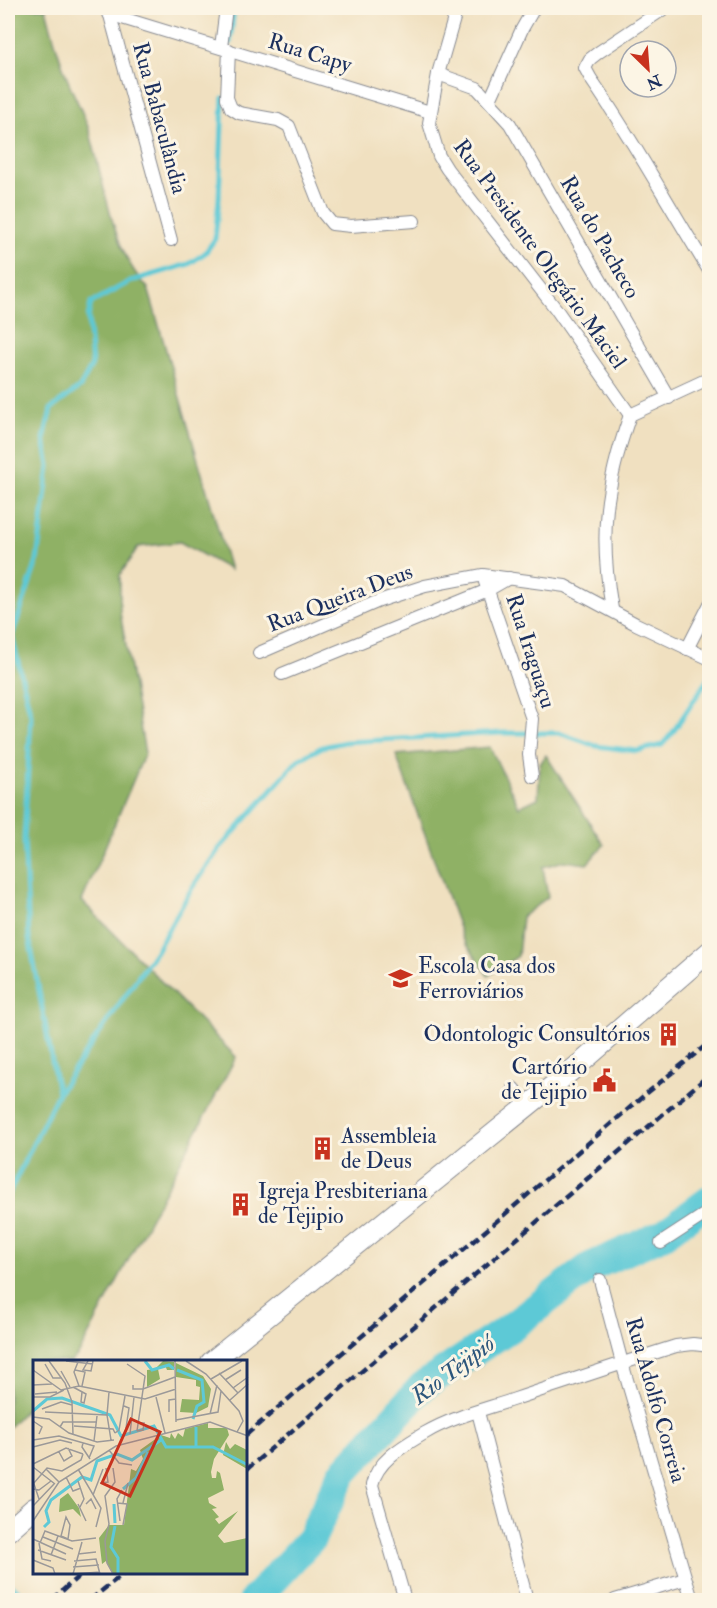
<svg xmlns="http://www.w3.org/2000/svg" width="717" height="1608" viewBox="0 0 717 1608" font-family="'IM FELL Double Pica',serif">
<rect width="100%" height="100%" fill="#fcf5e5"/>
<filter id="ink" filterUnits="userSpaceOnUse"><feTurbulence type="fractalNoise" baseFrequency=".0167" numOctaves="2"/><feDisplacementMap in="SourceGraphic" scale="12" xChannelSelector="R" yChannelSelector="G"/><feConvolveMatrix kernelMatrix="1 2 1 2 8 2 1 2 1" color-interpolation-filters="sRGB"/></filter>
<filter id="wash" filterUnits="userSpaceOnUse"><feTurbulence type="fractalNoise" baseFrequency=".008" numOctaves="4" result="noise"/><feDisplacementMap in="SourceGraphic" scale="24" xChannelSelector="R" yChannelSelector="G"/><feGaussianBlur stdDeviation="1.35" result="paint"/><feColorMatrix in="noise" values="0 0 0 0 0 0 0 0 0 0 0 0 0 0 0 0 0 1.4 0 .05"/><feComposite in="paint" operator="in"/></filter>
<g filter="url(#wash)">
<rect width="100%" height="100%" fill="#f0e0c0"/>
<g fill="#8fb165" stroke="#557062" stroke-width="1.5">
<path d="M 8,8 L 46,8 C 52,33 59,58 69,83 C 75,98 84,114 89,130 C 104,178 111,252 148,288 L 230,570 L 180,542 L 138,547 L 120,575 L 120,612 L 145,753 L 82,901 L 236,1057 L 79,1353 L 71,1362 L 34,1362 L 34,1401 L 8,1428 Z"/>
<polygon points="490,747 519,807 538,798 540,764 546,755 604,845 587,864 564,861 543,867 548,897 522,917 518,956 488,976 463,939 396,755"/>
</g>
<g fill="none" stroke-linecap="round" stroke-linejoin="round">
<g stroke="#5dc9d6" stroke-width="5">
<polyline points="230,43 234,8"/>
<polyline points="58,1093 29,937 24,839 31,716 12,636 37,561 49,466 44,439 51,409 80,387 92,365 88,317 91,303 131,281 189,264 205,253 215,239 219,199 223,98"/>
<polyline points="8,1195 58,1093 156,951 192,888 219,849 298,760 322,747 345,742 501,733 559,733 596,746 637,751 662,745 673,732 710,676"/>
</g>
<g stroke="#5dc9d6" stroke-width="30">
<polyline points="8,1598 10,1600"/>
<polyline points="254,1600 311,1539 342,1474 423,1386 511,1327 590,1267 664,1234 710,1200"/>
</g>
</g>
</g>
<g filter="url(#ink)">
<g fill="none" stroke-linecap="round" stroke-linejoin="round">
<defs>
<g id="minor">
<polyline points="108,8 171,240"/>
<polyline points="457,8 438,74 429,123 439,156 447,169 556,309 630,415"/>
<path d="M 665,8 L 599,52 L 590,59 L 585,68 L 591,79 C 634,141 670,208 710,272"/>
<polyline points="109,14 430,112"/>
<polyline points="221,47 226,8"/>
<polyline points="229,50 227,98 231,108 239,113 278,120 289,126 323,213 332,224 351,226 414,221"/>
<polyline points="438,74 477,88 510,124 669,398"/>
<polyline points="490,100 522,29 534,8"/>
<polyline points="485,582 532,719 529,755 532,776"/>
<path d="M 612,609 C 599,534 605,487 630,415 L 710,378"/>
<polyline points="687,649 710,604"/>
<polyline points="259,653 379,601 425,586 483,575 565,586 636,624 710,659"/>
<polyline points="282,674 488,590 509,578"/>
<polyline points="513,1088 528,1105"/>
<polyline points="661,1243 710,1211"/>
<polyline points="600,1280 622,1363 692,1600"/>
<polyline points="478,1412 527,1600"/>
<path d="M 405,1600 L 372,1485 C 377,1460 405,1445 425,1433 C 452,1417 486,1409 515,1399 C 569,1381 622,1363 676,1346 L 693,1344 L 710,1346"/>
<polyline points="615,1600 685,1579"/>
</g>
<g id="primary">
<polyline points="211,1362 582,1062 710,951"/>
<polyline points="8,1531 34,1508"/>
</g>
</defs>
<use href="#minor" stroke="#86888f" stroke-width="14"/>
<use href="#primary" stroke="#86888f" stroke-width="22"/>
<use href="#minor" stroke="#fff" stroke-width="12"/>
<use href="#primary" stroke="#fff" stroke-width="20"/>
<g stroke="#1b2f5e" stroke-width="4.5" stroke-dasharray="9 4.5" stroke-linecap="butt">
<polyline points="246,1435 647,1093 710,1042"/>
<polyline points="246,1470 710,1074"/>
<polyline points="52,1600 81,1574"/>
<polyline points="90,1600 123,1574"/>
</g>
</g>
</g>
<defs>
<symbol id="school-bare" viewBox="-9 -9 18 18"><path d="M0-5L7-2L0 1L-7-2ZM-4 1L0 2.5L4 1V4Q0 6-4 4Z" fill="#c8321e" stroke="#fcf5e5" stroke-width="2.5" paint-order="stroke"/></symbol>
<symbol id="building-bare" viewBox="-9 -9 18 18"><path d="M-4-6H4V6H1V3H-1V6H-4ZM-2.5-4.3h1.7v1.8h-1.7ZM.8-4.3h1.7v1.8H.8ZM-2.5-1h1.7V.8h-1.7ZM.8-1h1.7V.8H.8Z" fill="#c8321e" stroke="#fcf5e5" stroke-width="2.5" paint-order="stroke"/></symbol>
<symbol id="civic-bare" viewBox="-9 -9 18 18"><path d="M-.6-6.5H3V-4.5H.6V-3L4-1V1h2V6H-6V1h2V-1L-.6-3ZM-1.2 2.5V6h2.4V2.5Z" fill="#c8321e" stroke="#fcf5e5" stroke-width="2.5" paint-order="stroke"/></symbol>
</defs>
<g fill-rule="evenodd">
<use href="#school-bare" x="384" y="962" width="33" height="33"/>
<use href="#building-bare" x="652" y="1018" width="33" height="33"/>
<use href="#civic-bare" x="588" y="1064" width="33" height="33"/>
<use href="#building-bare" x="306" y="1132" width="33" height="33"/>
<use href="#building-bare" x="224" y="1188" width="33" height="33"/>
</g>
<g text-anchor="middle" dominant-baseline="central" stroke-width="6" stroke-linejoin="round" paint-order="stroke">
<g font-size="22" fill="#1b2f5e" stroke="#fcf5e5">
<text transform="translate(310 53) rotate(17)">Rua Capy</text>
<text transform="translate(160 118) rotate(75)">Rua Babaculândia</text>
<text transform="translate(600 237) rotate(60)">Rua do Pacheco</text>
<text transform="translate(540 254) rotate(54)">Rua Presidente Olegário Maciel</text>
<text transform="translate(340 598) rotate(-21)">Rua Queira Deus</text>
<text transform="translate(531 651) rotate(72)">Rua Iraguaçu</text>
<text transform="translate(656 1400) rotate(74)">Rua Adolfo Correia</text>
</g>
<g font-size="22" fill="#1b2f5e" stroke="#fcf5e5" text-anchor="start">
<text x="418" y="966">Escola Casa dos<tspan x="418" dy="25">Ferroviários</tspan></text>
<text x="650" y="1034" text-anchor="end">Odontologic Consultórios</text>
<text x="587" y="1067" text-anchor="end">Cartório<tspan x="587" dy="25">de Tejipio</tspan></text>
<text x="341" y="1136">Assembleia<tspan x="341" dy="25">de Deus</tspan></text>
<text x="258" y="1191">Igreja Presbiteriana<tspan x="258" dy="25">de Tejipio</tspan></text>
</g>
<g font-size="24" font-style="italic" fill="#2c567c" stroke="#fcf5e5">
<text transform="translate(453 1370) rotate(-37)">Rio Tejipió</text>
</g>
</g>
<g transform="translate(33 1360)">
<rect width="214" height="214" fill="#f0e0c0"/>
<path d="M 130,1 L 141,2 L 141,10 L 134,10 L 132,5 L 125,9 L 127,19 L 114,27 L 114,10 L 122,9 ZM 143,3 L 170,16 L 178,29 L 175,47 L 163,53 L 147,52 L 149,39 L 166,40 L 167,27 L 163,26 L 163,20 L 143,17 ZM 175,63 L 175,68 L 194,68 L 196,75 L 181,99 L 178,112 L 179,118 L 183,118 L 184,111 L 187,113 L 191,130 L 175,138 L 176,143 L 184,148 L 179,149 L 186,157 L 182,159 L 186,164 L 205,151 L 185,176 L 191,183 L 214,178 L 214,214 L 80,214 L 73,201 L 69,204 L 66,178 L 76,165 L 91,165 L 98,109 L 103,111 L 110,99 L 107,90 L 128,75 L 137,78 L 138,73 L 142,79 L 145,73 L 150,77 L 152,69 ZM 193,82 L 197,89 L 202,84 L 214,90 L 214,109 L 190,95 ZM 35,133 L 46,148 L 48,157 L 40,149 L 26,152 L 27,139 Z" fill="#8fb165"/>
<path fill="none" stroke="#5dc9d6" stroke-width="3" d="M 112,1 L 119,10 L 136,5 L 141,9M 144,10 L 169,20 L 171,42 L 164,46 L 160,59M 0,51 L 14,39 L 29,38 L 77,55 L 88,76 L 121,66 L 133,87 L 180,87 L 215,105M 163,67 L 163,88M 90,129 L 103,118 L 115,92M 81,144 L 82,163M 82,166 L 78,187 L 85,198 L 85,214M 11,167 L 16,162 L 13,151 L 18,140 L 49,117 L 58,120 L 64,101 L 84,94 L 99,100 L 128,80"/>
<path fill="none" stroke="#9b9999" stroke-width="1.5" d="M 16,1 L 32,23 L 39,42 L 40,75M 33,1 L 60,4M 55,1 L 50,10 L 58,11 L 60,1M 142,1 L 143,62M 153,1 L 173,14 L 206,51 L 210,61 L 204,72M 45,2 L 41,12 L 46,26M 12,4 L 20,18 L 29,18M 94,4 L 112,16 L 104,71M 0,10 L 28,30 L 46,26 L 112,39 L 143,29M 42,10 L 52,12 L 49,26M 28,11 L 37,27M 186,13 L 205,33M 178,19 L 209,1M 192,20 L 208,10M 0,25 L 19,24M 100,25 L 100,29 L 110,29 L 142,17M 40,27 L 53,34 L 51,43 L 48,42 L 49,32M 200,28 L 215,17M 76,32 L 74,55 L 78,80M 2,34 L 24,32M 0,37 L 17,37 L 31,30M 123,37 L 132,73M 197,40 L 215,24M 91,46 L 96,48 L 93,68M 9,49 L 28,42 L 39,45M 12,52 L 74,55M 136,52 L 136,40 L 143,39M 177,54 L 184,25M 0,57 L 16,59 L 36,73 L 64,82 L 81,80M 143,60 L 185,52 L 188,31M 0,61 L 9,67 L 6,74M 41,66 L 80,69 L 82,73M 27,67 L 30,62 L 64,62M 104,71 L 110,70 L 111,63 L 106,63M 82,73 L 86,70 L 92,36M 97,74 L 101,37M 0,80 L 26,76 L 61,86 L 56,98M 61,81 L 64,56M 50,83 L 49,87 L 57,99M 0,87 L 27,80 L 39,83M 76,90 L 86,103 L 99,105M 26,92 L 31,101 L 39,96 L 35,88M 0,104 L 33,88 L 50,94M 0,107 L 22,124M 80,108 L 82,122 L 72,136 L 76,164 L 72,181 L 74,203 L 80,214M 13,109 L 26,122M 45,109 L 68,148 L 63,167M 33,117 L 40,131 L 48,128M 0,121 L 6,139M 45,121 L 51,139 L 47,147M 67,123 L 75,122 L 73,108M 0,124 L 14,108 L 29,111 L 48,100 L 50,94M 0,129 L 6,130 L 18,121M 60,135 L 70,109M 84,143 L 94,144 L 90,165M 90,143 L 95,123M 45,144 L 53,161M 53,144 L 58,139 L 63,149M 0,146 L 21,124M 33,157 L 37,165 L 35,179 L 28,176 ZM 0,161 L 26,122 L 83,86 L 177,62 L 215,76M 87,161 L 84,139 L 89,130M 10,177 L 40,189M 0,179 L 33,194M 6,183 L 9,199 L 18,201M 7,183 L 12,171 L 39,181 L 63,178M 5,190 L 33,200M 45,194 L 63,192M 18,195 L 25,176M 0,200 L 20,208 L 22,214M 41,201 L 63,199 L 67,214M 40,207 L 66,205M 40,214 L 49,182M 40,214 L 67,212"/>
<path fill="#c8321e" fill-opacity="0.15" stroke="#c8321e" stroke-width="3" d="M 98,59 L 127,72 L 97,136 L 69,123 Z"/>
<rect width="214" height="214" fill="none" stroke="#1b2f5e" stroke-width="3"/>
</g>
<rect width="717" height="1608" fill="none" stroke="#fcf5e5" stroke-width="30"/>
<g transform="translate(648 69) rotate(155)"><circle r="28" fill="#fcf5e5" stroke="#a2a6af" stroke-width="1.5"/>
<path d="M0-4.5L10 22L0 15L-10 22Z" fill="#c8321e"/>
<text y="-9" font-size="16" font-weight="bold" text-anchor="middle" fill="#1b2f5e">N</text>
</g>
</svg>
